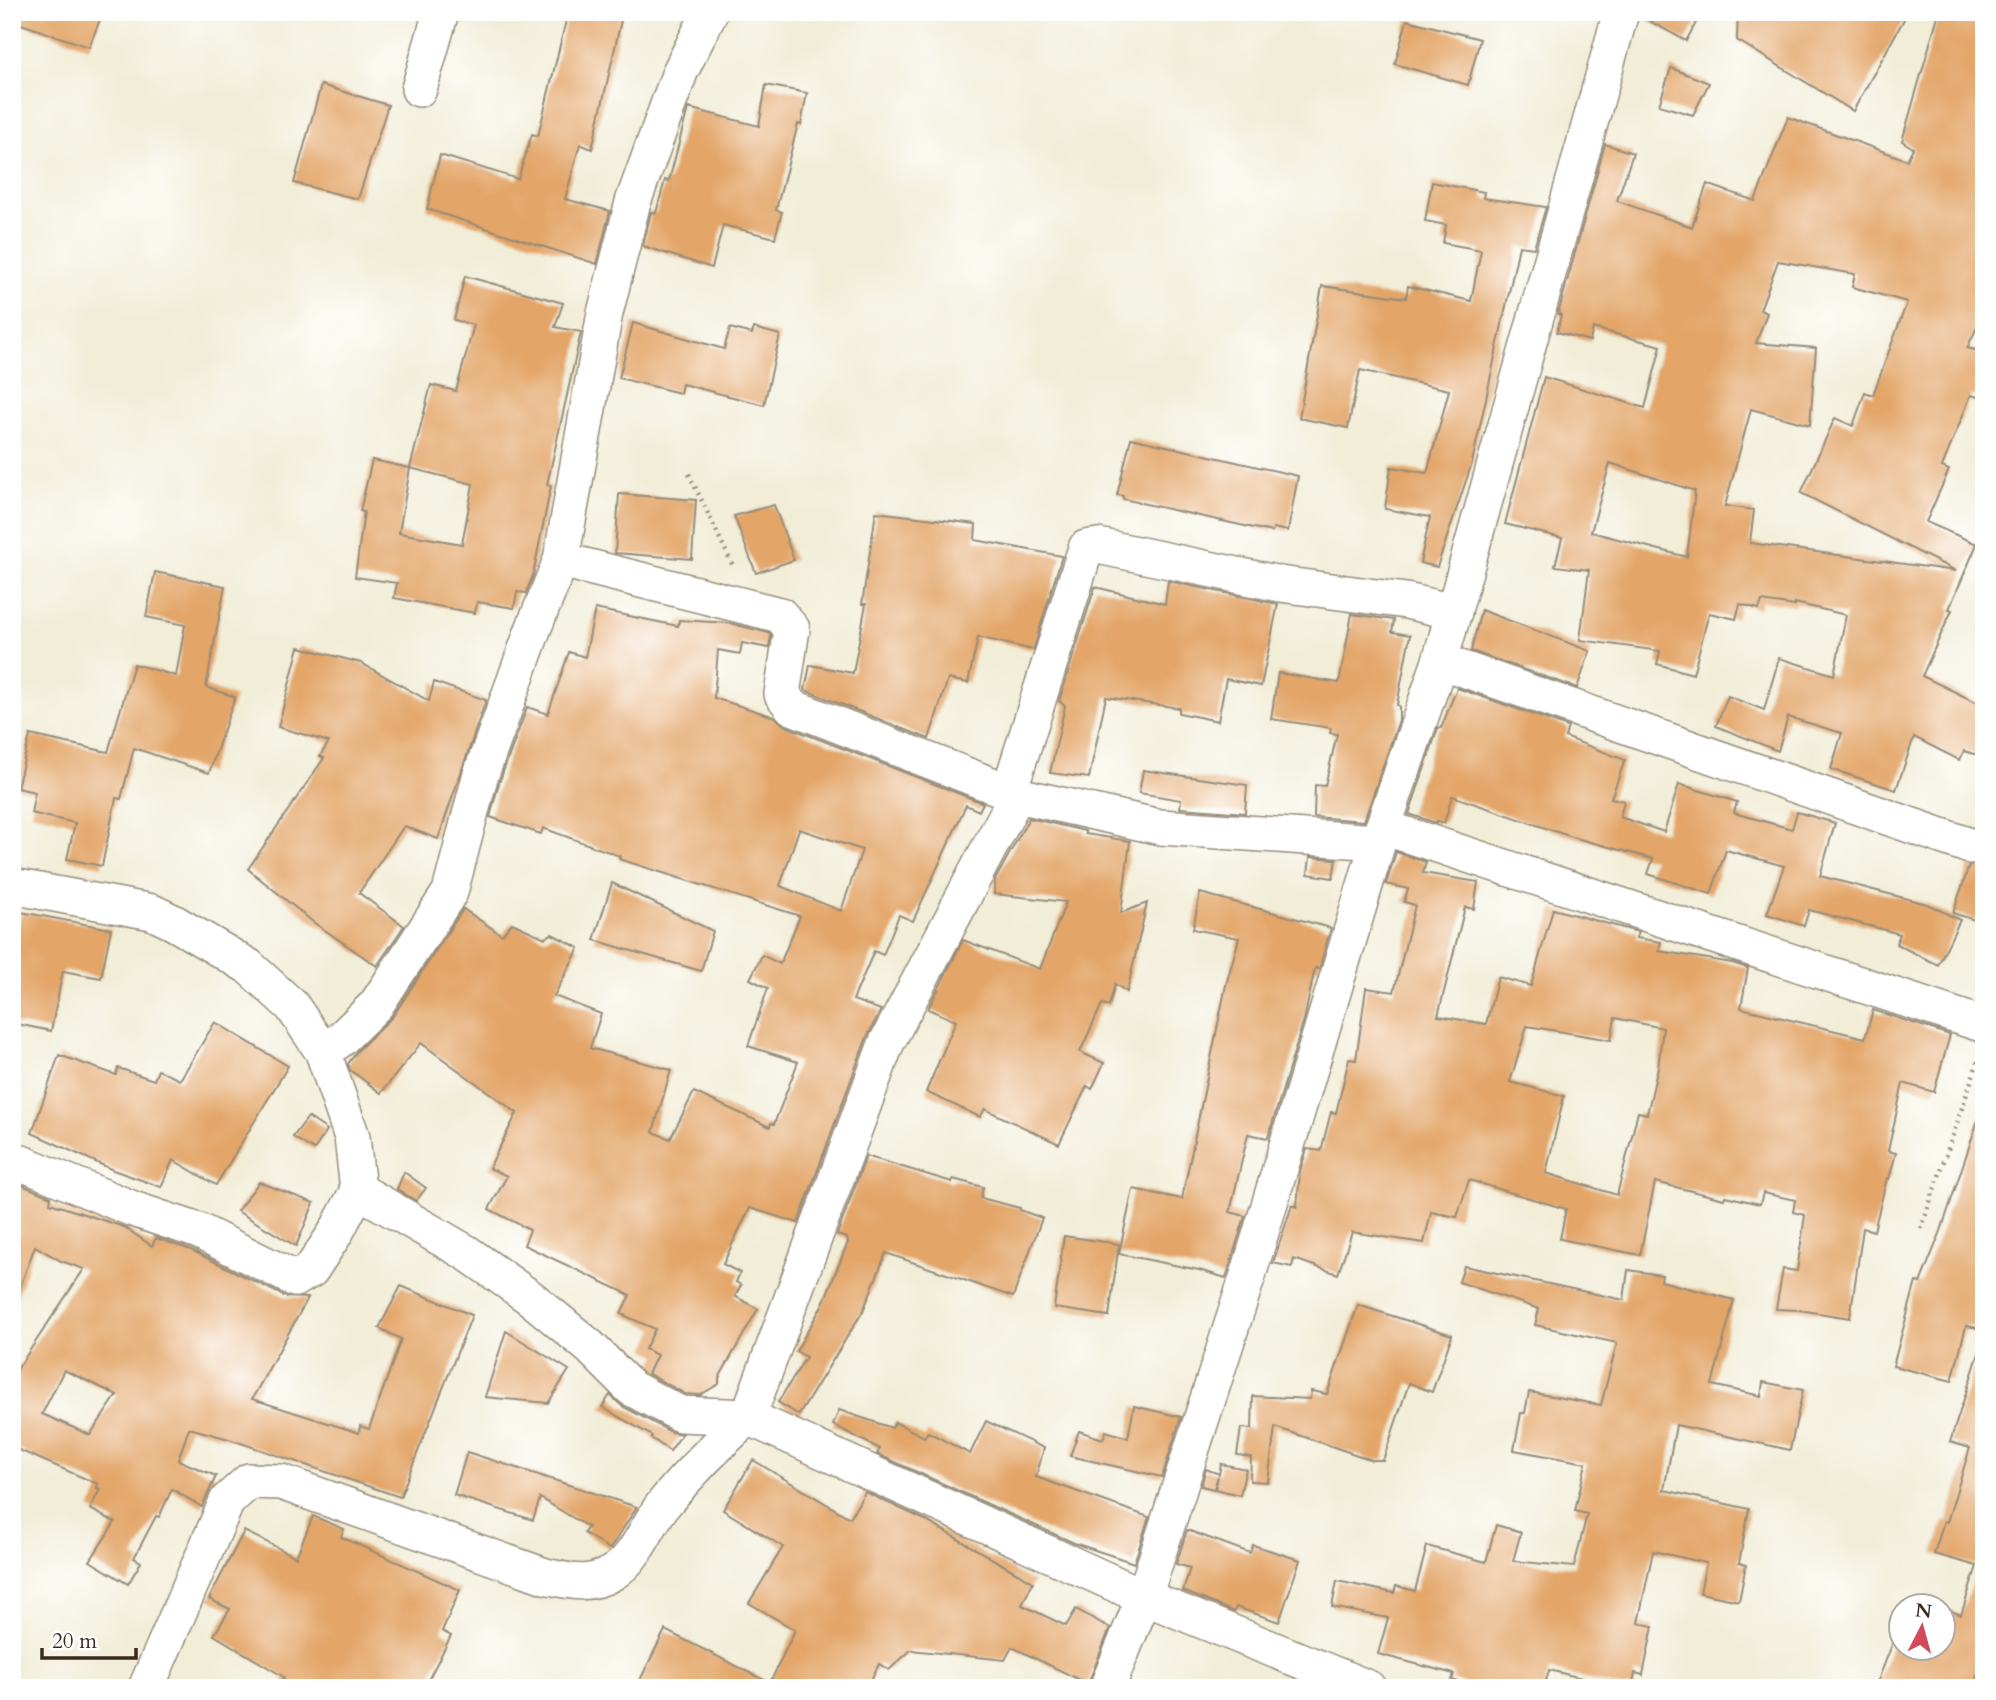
<svg xmlns="http://www.w3.org/2000/svg" width="1996" height="1700" viewBox="0 0 1996 1700" font-family="Cardo,serif">
<rect width="100%" height="100%" fill="#fff"/>
<filter id="ink" filterUnits="userSpaceOnUse"><feTurbulence type="fractalNoise" baseFrequency=".0143" numOctaves="2"/><feDisplacementMap in="SourceGraphic" scale="14" xChannelSelector="R" yChannelSelector="G"/><feConvolveMatrix kernelMatrix="1 2 1 2 8 2 1 2 1" color-interpolation-filters="sRGB"/></filter>
<filter id="wash" filterUnits="userSpaceOnUse"><feTurbulence type="fractalNoise" baseFrequency=".00686" numOctaves="4" result="noise"/><feDisplacementMap in="SourceGraphic" scale="28" xChannelSelector="R" yChannelSelector="G"/><feGaussianBlur stdDeviation="1.57" result="paint"/><feColorMatrix in="noise" values="0 0 0 0 0 0 0 0 0 0 0 0 0 0 0 0 0 1.4 0 .05"/><feComposite in="paint" operator="in"/></filter>
<g filter="url(#wash)">
<rect width="100%" height="100%" fill="#f1edd7"/>
<g id="blocks">
<g fill="#e3a567" fill-rule="evenodd">
<polygon points="12,12 103,12 89,47 12,21"/>
<polygon points="568,12 623,12 592,149 580,144 565,199 610,211 597,264 427,209 440,155 518,179 532,134 538,136"/>
<polygon points="1641,12 1702,12 1686,41 1640,16"/>
<polygon points="1738,12 1908,12 1853,111 1737,40"/>
<path d="M 1939,12 L 1984,12 L 1984,313 L 1967,348 L 1984,352 L 1984,399 L 1971,395 L 1942,467 L 1949,470 L 1926,522 L 1977,544 L 1949,609 L 1952,610 L 1922,676 L 1984,706 L 1984,757 L 1964,751 L 1959,760 L 1914,737 L 1896,790 L 1831,769 L 1842,733 L 1788,717 L 1778,751 L 1716,726 L 1728,696 L 1764,710 L 1779,658 L 1834,675 L 1846,615 L 1795,603 L 1795,606 L 1762,601 L 1759,609 L 1740,604 L 1736,619 L 1709,613 L 1693,674 L 1657,664 L 1660,651 L 1580,640 L 1589,570 L 1555,566 L 1562,538 L 1505,524 L 1544,377 L 1645,408 L 1661,346 L 1593,328 L 1590,341 L 1557,332 L 1561,315 L 1558,314 L 1605,144 L 1633,153 L 1617,201 L 1692,227 L 1707,184 L 1755,201 L 1788,117 L 1907,160 L 1913,148 L 1902,141 ZM 1778,261 L 1855,274 L 1852,287 L 1907,302 L 1873,395 L 1865,392 L 1853,426 L 1835,418 L 1801,493 L 1956,571 L 1750,543 L 1754,510 L 1725,506 L 1751,409 L 1810,425 L 1816,348 L 1756,343 L 1767,313 L 1760,310 ZM 1610,463 L 1695,491 L 1687,557 L 1591,532 Z"/>
<polygon points="1407,20 1480,39 1468,85 1395,64"/>
<polygon points="1671,68 1709,83 1693,115 1659,105"/>
<polygon points="321,85 388,105 358,199 294,183"/>
<polygon points="766,85 807,93 801,125 798,124 776,210 782,212 775,238 723,225 712,268 643,246 651,212 656,213 665,180 669,181 688,108 759,126"/>
<polygon points="1432,182 1484,192 1483,198 1546,207 1534,248 1519,246 1472,463 1437,567 1420,563 1430,517 1385,509 1391,467 1427,473 1449,390 1360,370 1348,428 1299,418 1322,286 1406,298 1408,286 1471,301 1481,250 1443,243 1446,225 1425,221"/>
<path d="M 465,276 L 563,303 L 555,327 L 581,332 L 547,485 L 551,486 L 533,575 L 526,593 L 517,592 L 514,608 L 477,602 L 475,613 L 394,598 L 397,583 L 355,577 L 364,512 L 360,511 L 372,460 L 410,468 L 431,385 L 456,391 L 474,325 L 454,320 ZM 410,468 L 473,484 L 462,544 L 399,533 Z"/>
<polygon points="633,323 724,349 730,328 752,334 754,328 780,335 764,405 682,384 680,393 619,378"/>
<polygon points="1131,438 1298,476 1288,531 1273,528 1272,532 1123,499 1123,496 1117,495"/>
<polygon points="619,494 696,500 692,559 615,553"/>
<polygon points="774,505 794,560 756,573 734,516"/>
<polygon points="876,512 976,524 975,540 1062,556 1033,650 978,637 968,683 948,679 929,739 805,690 810,665 853,673 866,604 862,604"/>
<polygon points="155,572 225,586 206,687 235,697 209,773 134,748 121,799 116,798 102,866 67,859 75,823 31,813 35,792 17,788 30,735 108,752 134,664 176,676 185,625 146,617"/>
<polygon points="1168,581 1278,604 1261,686 1226,679 1218,721 1179,713 1179,708 1106,697 1089,778 1050,773 1065,706 1059,701 1095,587 1165,604"/>
<path d="M 595,609 L 678,626 L 679,620 L 729,623 L 769,633 L 771,635 L 769,648 L 742,643 L 740,654 L 718,650 L 714,698 L 775,717 L 785,726 L 983,803 L 979,811 L 966,805 L 913,921 L 899,915 L 883,955 L 874,951 L 853,1000 L 881,1010 L 867,1037 L 798,1223 L 750,1208 L 738,1232 L 723,1264 L 740,1273 L 736,1282 L 741,1285 L 735,1296 L 758,1309 L 719,1378 L 719,1384 L 700,1395 L 685,1394 L 648,1374 L 657,1355 L 645,1349 L 655,1329 L 621,1314 L 630,1295 L 524,1245 L 530,1230 L 489,1209 L 507,1176 L 489,1168 L 517,1113 L 421,1043 L 381,1093 L 350,1070 L 348,1064 L 358,1050 L 393,1016 L 463,909 L 502,935 L 512,923 L 545,938 L 552,934 L 579,948 L 554,996 L 601,1014 L 590,1048 L 671,1070 L 653,1132 L 670,1139 L 694,1092 L 770,1127 L 771,1123 L 774,1124 L 798,1062 L 748,1046 L 768,988 L 750,979 L 762,955 L 780,964 L 800,916 L 619,859 L 620,856 L 543,828 L 541,834 L 490,817 L 499,783 L 527,707 L 548,714 L 569,652 L 585,657 ZM 799,829 L 862,850 L 841,911 L 780,886 Z"/>
<polygon points="1481,610 1590,651 1577,688 1471,651"/>
<polygon points="1352,614 1394,620 1392,632 1410,635 1397,705 1399,706 1399,720 1364,821 1314,817 1315,785 1325,786 1337,734 1330,733 1331,728 1271,719 1278,673 1339,683"/>
<polygon points="299,647 361,663 429,701 434,682 486,700 438,839 404,826 359,893 404,926 377,966 313,922 248,869 324,758 320,756 329,742 278,727"/>
<polygon points="1457,688 1568,727 1565,737 1625,760 1611,798 1624,801 1620,817 1664,832 1679,784 1737,802 1734,813 1792,829 1797,812 1835,823 1820,876 1927,904 1960,920 1938,965 1896,944 1900,934 1809,910 1804,926 1767,914 1784,866 1726,850 1711,894 1648,874 1653,859 1572,837 1452,796 1444,823 1437,821 1436,823 1409,814 1438,728 1441,728"/>
<polygon points="1143,770 1247,785 1245,813 1180,808 1181,800 1139,793"/>
<polygon points="1029,818 1085,831 1085,834 1130,841 1121,913 1147,903 1127,992 1115,984 1109,1006 1102,1004 1080,1052 1104,1063 1092,1089 1087,1086 1059,1144 985,1109 980,1117 926,1092 956,1021 928,1009 963,940 1040,969 1066,902 994,894 995,880"/>
<path d="M 1396,852 L 1426,862 L 1423,873 L 1478,882 L 1474,909 L 1465,907 L 1438,1016 L 1486,1024 L 1498,977 L 1531,986 L 1553,909 L 1638,932 L 1636,938 L 1661,942 L 1659,951 L 1732,963 L 1748,968 L 1741,1008 L 1865,1038 L 1873,1010 L 1950,1035 L 1934,1092 L 1903,1083 L 1888,1151 L 1896,1153 L 1889,1179 L 1887,1178 L 1874,1231 L 1863,1228 L 1850,1318 L 1799,1310 L 1776,1309 L 1783,1269 L 1797,1271 L 1805,1215 L 1793,1212 L 1795,1200 L 1763,1193 L 1760,1204 L 1725,1196 L 1724,1199 L 1655,1182 L 1640,1255 L 1560,1239 L 1566,1209 L 1469,1180 L 1457,1217 L 1431,1212 L 1424,1243 L 1352,1232 L 1338,1274 L 1294,1259 L 1292,1267 L 1273,1263 L 1292,1205 L 1297,1207 L 1300,1171 L 1307,1149 L 1321,1151 L 1331,1112 L 1336,1113 L 1349,1059 L 1356,1060 L 1366,988 L 1394,992 L 1415,905 L 1404,902 L 1408,889 L 1386,884 ZM 1615,1018 L 1663,1028 L 1658,1067 L 1647,1114 L 1638,1112 L 1617,1195 L 1546,1173 L 1564,1096 L 1510,1082 L 1527,1026 L 1611,1040 Z"/>
<polygon points="1310,857 1336,859 1333,878 1308,874"/>
<polygon points="1984,861 1984,923 1953,913 1969,866"/>
<polygon points="612,883 713,931 701,971 594,940"/>
<polygon points="1200,893 1331,928 1319,969 1315,968 1305,1016 1268,1138 1248,1134 1230,1212 1245,1216 1226,1278 1199,1270 1119,1254 1133,1189 1182,1199 1226,985 1239,938 1193,929"/>
<polygon points="21,912 111,929 101,978 63,971 51,1031 12,1023 12,957"/>
<polygon points="215,1022 288,1066 216,1185 173,1160 161,1187 113,1170 32,1133 59,1055 116,1075 118,1068 154,1080 158,1070 180,1080"/>
<polygon points="308,1117 327,1130 314,1150 293,1137"/>
<polygon points="1979,1117 1984,1118 1984,1329 1966,1326 1952,1381 1893,1366 1916,1282 1920,1283 1941,1231"/>
<polygon points="866,1156 952,1182 953,1179 983,1187 981,1198 1020,1208 1020,1210 1042,1218 1013,1297 886,1253 863,1311 799,1415 778,1402 806,1357 796,1351 822,1306 848,1242 847,1238 837,1235"/>
<polygon points="404,1172 426,1188 416,1201 397,1189"/>
<path d="M 12,1181 L 51,1197 L 50,1203 L 124,1227 L 152,1246 L 156,1238 L 191,1250 L 286,1297 L 308,1298 L 252,1399 L 359,1433 L 360,1426 L 369,1429 L 401,1339 L 379,1328 L 401,1286 L 472,1315 L 400,1497 L 229,1439 L 189,1428 L 178,1460 L 216,1476 L 202,1507 L 172,1489 L 159,1517 L 156,1516 L 134,1558 L 141,1562 L 128,1584 L 90,1561 L 115,1522 L 90,1509 L 100,1489 L 97,1488 L 98,1484 L 12,1447 L 12,1377 L 84,1269 L 61,1261 L 35,1246 L 15,1301 L 12,1300 ZM 64,1370 L 117,1395 L 90,1435 L 42,1414 Z"/>
<polygon points="259,1182 314,1203 296,1246 237,1211"/>
<polygon points="1064,1236 1119,1244 1109,1316 1054,1308"/>
<polygon points="1464,1266 1624,1300 1628,1270 1662,1275 1661,1281 1734,1300 1712,1385 1761,1396 1763,1382 1803,1390 1790,1450 1676,1425 1664,1490 1749,1509 1739,1563 1746,1565 1739,1601 1700,1593 1706,1563 1653,1551 1638,1623 1653,1626 1643,1675 1635,1673 1632,1688 1622,1688 1549,1670 1544,1688 1477,1688 1452,1680 1454,1674 1378,1654 1388,1618 1332,1607 1337,1581 1394,1593 1396,1586 1415,1591 1427,1546 1486,1562 1496,1525 1521,1532 1513,1561 1574,1567 1587,1514 1575,1511 1586,1463 1514,1450 1521,1413 1525,1413 1529,1392 1601,1405 1617,1343 1535,1325 1539,1309 1459,1282"/>
<polygon points="1358,1305 1452,1335 1432,1392 1409,1383 1383,1460 1372,1460 1275,1427 1268,1482 1250,1481 1251,1457 1237,1455 1241,1428 1252,1429 1253,1396 1310,1399 1311,1391 1327,1394"/>
<polygon points="506,1331 569,1370 548,1403 485,1397"/>
<polygon points="1979,1353 1984,1354 1984,1654 1973,1688 1875,1688 1901,1622 1901,1648 1943,1648 1943,1608 1961,1615 1977,1566 1934,1554 1944,1521 1947,1522 1970,1448 1950,1442"/>
<polygon points="610,1395 622,1406 671,1432 682,1434 670,1451 651,1438 652,1436 602,1407"/>
<polygon points="1134,1406 1181,1417 1162,1477 1070,1456 1079,1431 1103,1439 1106,1431 1128,1438"/>
<polygon points="839,1410 892,1428 895,1422 924,1437 928,1432 970,1454 986,1421 1044,1448 1036,1477 1149,1517 1134,1563 1074,1543 877,1454 880,1449 833,1425"/>
<polygon points="467,1452 566,1484 637,1507 610,1549 584,1533 588,1527 540,1498 533,1520 454,1495"/>
<polygon points="753,1460 850,1518 865,1492 923,1519 1033,1582 1022,1605 1066,1626 1076,1609 1110,1628 1088,1684 1012,1647 1005,1660 911,1650 889,1670 879,1664 867,1688 636,1688 665,1630 770,1683 795,1630 749,1603 783,1547 723,1510"/>
<polygon points="1221,1464 1246,1469 1240,1495 1215,1489 1218,1476 1214,1489 1201,1486 1206,1469 1219,1474"/>
<polygon points="313,1516 344,1529 341,1537 460,1590 442,1631 451,1636 424,1688 296,1688 282,1680 284,1677 214,1635 230,1609 209,1599 244,1531 296,1557"/>
<polygon points="1187,1530 1250,1553 1253,1545 1300,1560 1279,1622 1236,1607 1234,1612 1183,1591 1190,1568 1176,1564"/>
</g>
</g>
</g>
<g filter="url(#ink)">
<use href="#blocks" fill-opacity="0" stroke="#968c7a" stroke-width="2"/>
<g fill="none" stroke-linecap="round" stroke-linejoin="round">
<defs>
<g id="street">
<polyline points="419,89 441,12"/>
<polyline points="561,560 780,615 792,629 782,694 792,707 1017,795 1160,827 1378,842"/>
<polyline points="1440,661 1970,846"/>
<polyline points="1009,792 1086,548 1098,546 1280,584 1406,601 1454,612"/>
<polyline points="1383,827 1984,1025"/>
<polyline points="12,886 152,912 173,922 248,966 292,1006 323,1052 352,1137 358,1190 467,1253 532,1299 590,1347 631,1388 680,1414 748,1417 1144,1597 1368,1688"/>
<polyline points="323,1052 341,1039 376,1005 450,892 480,777 534,627 561,560 605,313 633,202 680,72 710,12"/>
<polyline points="12,1159 133,1209 199,1231 295,1279 311,1270 336,1232 358,1190"/>
<path d="M 146,1688 L 227,1501 L 249,1481 L 281,1482 L 545,1576 C 570,1581 588,1587 612,1573 C 638,1558 647,1523 666,1501 C 691,1471 719,1443 748,1417 L 886,1044 L 1017,795"/>
<polyline points="1107,1688 1144,1597 1250,1269 1378,842 1440,661 1621,12"/>
</g>
</defs>
<use href="#street" stroke="#968c7a" stroke-width="38"/>
<g stroke="#968c7a" stroke-width="4.5" stroke-dasharray="2 5" stroke-linecap="butt">
<polyline points="689,474 734,568"/>
<polyline points="1921,1229 1979,1058"/>
</g>
<use href="#street" stroke="#fff" stroke-width="35"/>
</g>
</g>
<rect width="1996" height="1700" fill="none" stroke="#fff" stroke-width="42"/>
<g transform="translate(1922 1627) rotate(6)"><circle r="33" fill="#ffffff" stroke="#b1aaa5" stroke-width="2"/>
<path d="M0-5L12 26L0 18L-12 26Z" fill="#d1495b"/>
<text y="-10" font-size="19" font-weight="bold" text-anchor="middle" fill="#3b2a1e">N</text>
</g>
<path d="M42 1648v10h94v-10" fill="none" stroke="#3b2a1e" stroke-width="3.5"/>
<text x="52" y="1648" font-size="21" fill="#3b2a1e" stroke="#ffffff" stroke-width="5" paint-order="stroke">20 m</text>
</svg>
